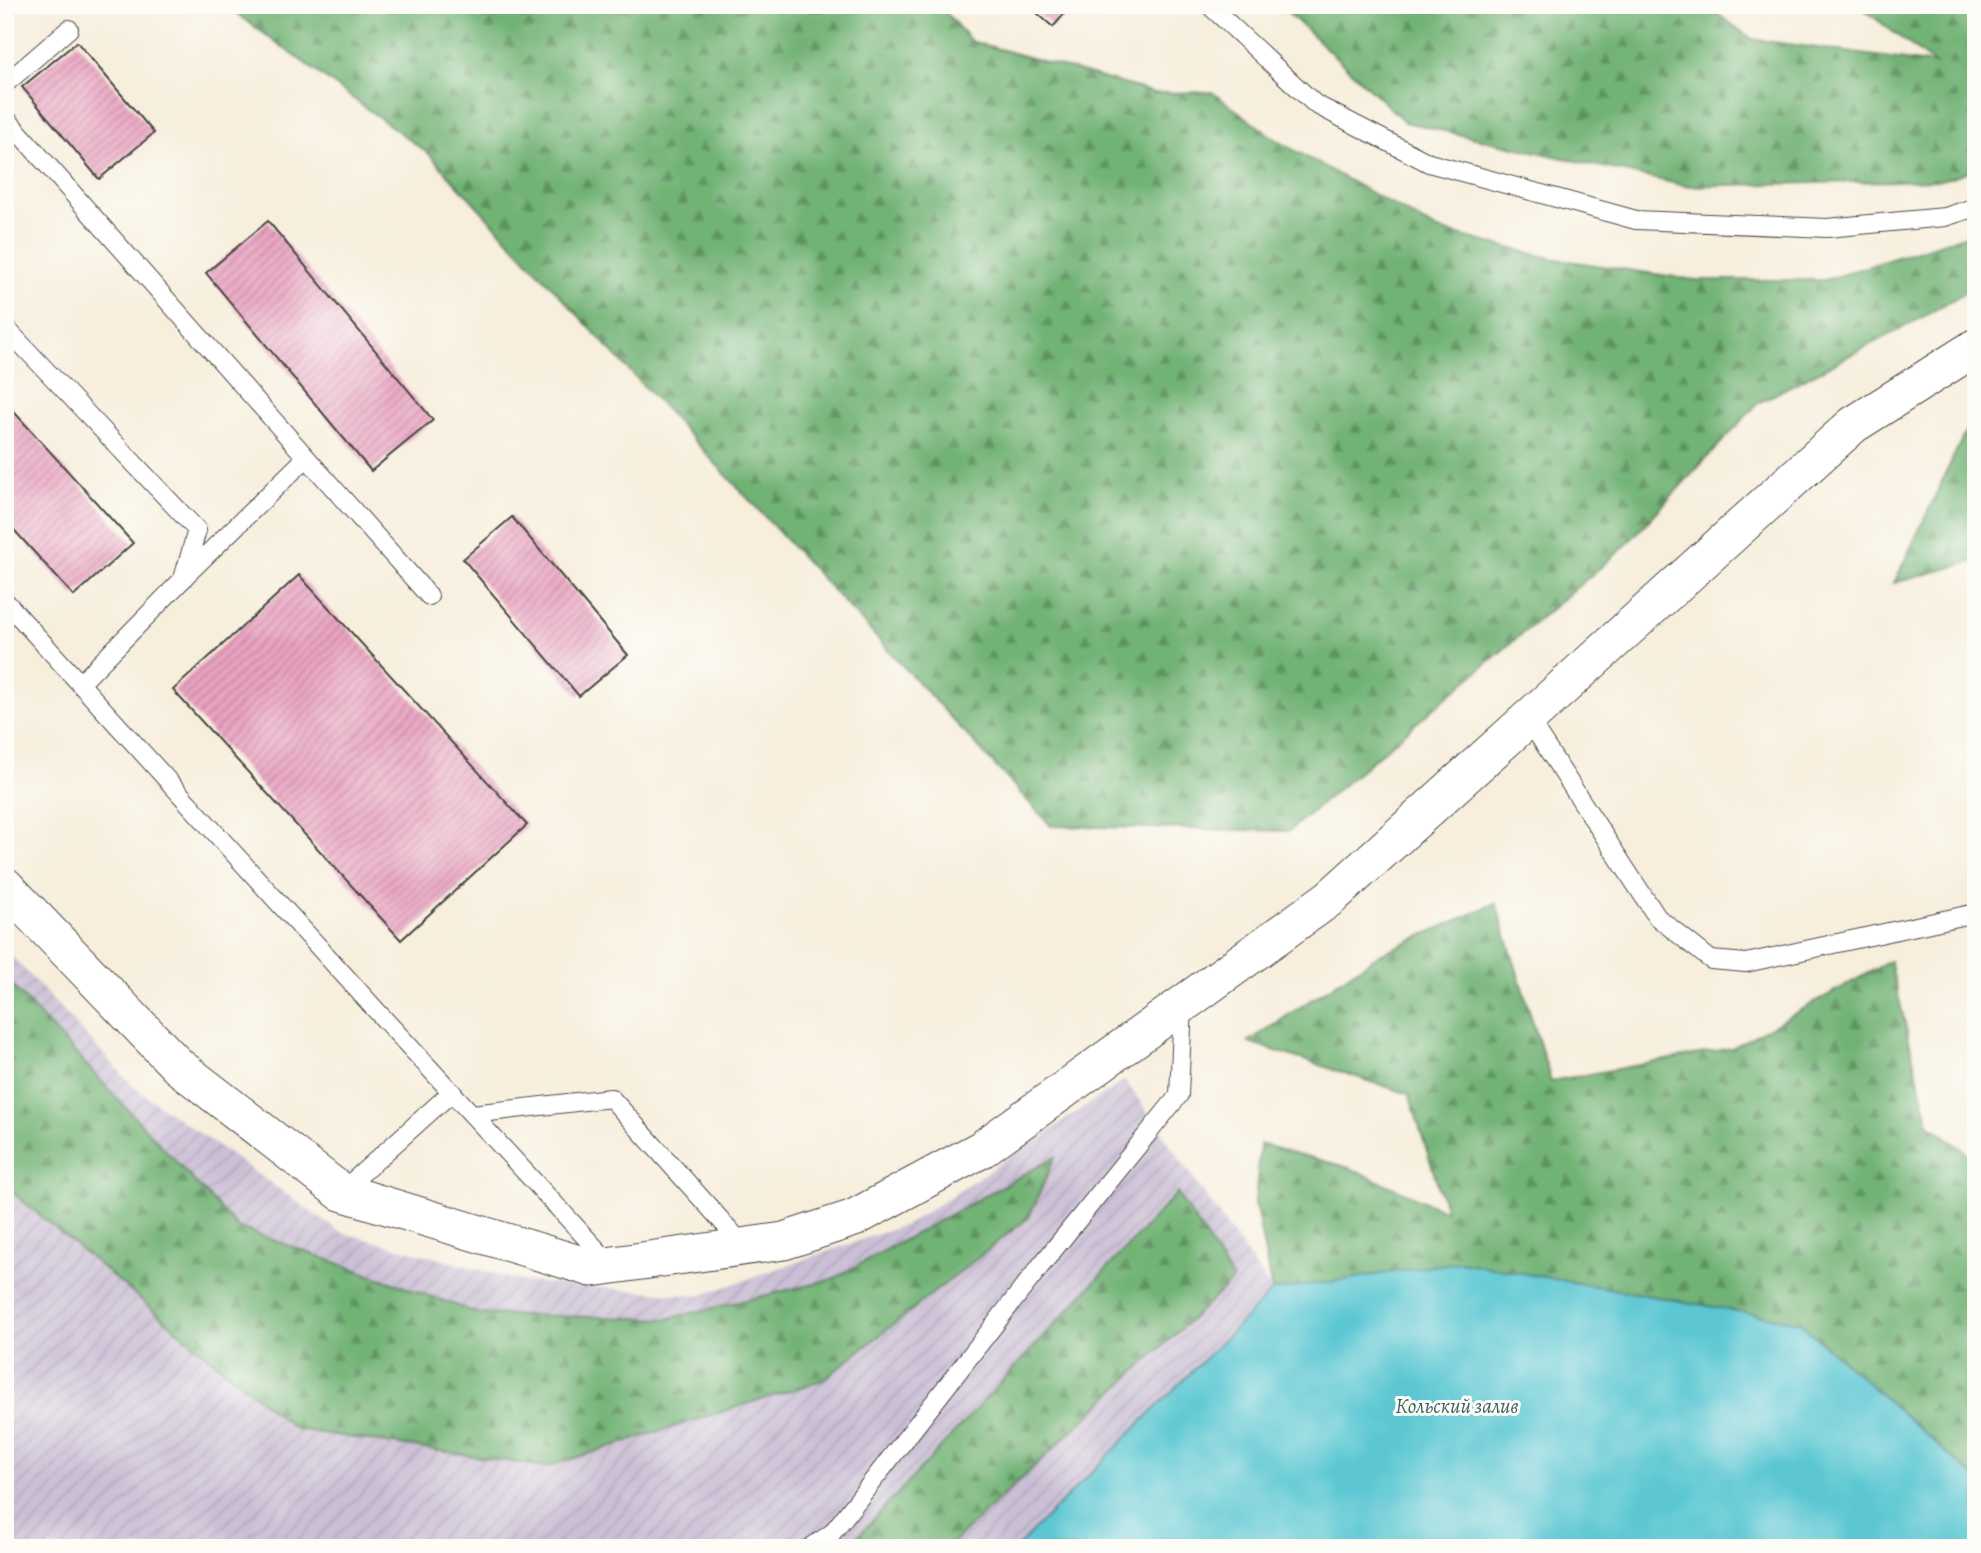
<svg xmlns="http://www.w3.org/2000/svg" width="1981" height="1553" viewBox="0 0 1981 1553" font-family="Alegreya,serif">
<defs>
<pattern id="industrial-furrows" width="10" height="10" patternUnits="userSpaceOnUse" patternTransform="scale(1.75)"><rect width="10" height="10" fill="#cbbfd5"/><path d="M-1 1l2-2M0 10L10 0M9 11l2-2" fill="none" stroke="#aea4b7"/></pattern>
<pattern id="forest-firs" width="22" height="20" patternUnits="userSpaceOnUse" patternTransform="scale(1.75)"><rect width="22" height="20" fill="#71b274"/><path d="M5 1l3.5 6h-7zM16 11l3.5 6h-7z" fill="#5d915f"/></pattern>
<pattern id="building-hatch" width="6" height="6" patternUnits="userSpaceOnUse" patternTransform="scale(1.75)"><rect width="6" height="6" fill="#eaa3c1"/><path d="M-1 1l2-2M0 6l6-6M5 7l2-2" fill="none" stroke="#be859d"/></pattern>
</defs>
<rect width="100%" height="100%" fill="#fdfcf7"/>
<filter id="ink" filterUnits="userSpaceOnUse"><feTurbulence type="fractalNoise" baseFrequency=".0143" numOctaves="2"/><feDisplacementMap in="SourceGraphic" scale="14" xChannelSelector="R" yChannelSelector="G"/><feConvolveMatrix kernelMatrix="1 2 1 2 8 2 1 2 1" color-interpolation-filters="sRGB"/></filter>
<filter id="wash" filterUnits="userSpaceOnUse"><feTurbulence type="fractalNoise" baseFrequency=".00686" numOctaves="4" result="noise"/><feDisplacementMap in="SourceGraphic" scale="28" xChannelSelector="R" yChannelSelector="G"/><feGaussianBlur stdDeviation="1.57" result="paint"/><feColorMatrix in="noise" values="0 0 0 0 0 0 0 0 0 0 0 0 0 0 0 0 0 1.4 0 .05"/><feComposite in="paint" operator="in"/></filter>
<g filter="url(#wash)">
<rect width="100%" height="100%" fill="#f7eedc"/>
<polygon fill="url(#industrial-furrows)" points="5,949 135,1088 340,1232 521,1281 699,1296 910,1223 1125,1080 1272,1291 1016,1548 5,1548"/>
<g fill="url(#forest-firs)" stroke="#4e6e50" stroke-width="2">
<polygon points="225,5 939,5 971,41 1155,93 1212,92 1278,141 1438,230 1550,258 1695,280 1825,280 1976,232 1976,286 1921,318 1758,403 1622,549 1289,831 1051,826 429,154"/>
<polygon points="1280,5 1705,5 1752,39 1935,64 1858,5 1976,5 1976,169 1942,180 1686,186 1405,122"/>
<polygon points="1976,409 1976,561 1894,583"/>
<polygon points="1496,903 1551,1081 1732,1048 1890,961 1929,1124 1973,1157 1976,1166 1976,1479 1799,1322 1459,1262 1272,1291 1255,1203 1260,1144 1350,1168 1446,1211 1409,1094 1248,1042 1380,954"/>
<polygon points="5,978 237,1227 480,1314 667,1319 833,1279 1055,1157 1029,1217 823,1380 546,1467 295,1429 5,1186"/>
<polygon points="1177,1193 1233,1280 947,1548 847,1548"/>
</g>
<polygon fill="#5bc7d3" stroke="#43797f" stroke-width="2" points="1459,1262 1799,1322 1976,1479 1976,1548 1016,1548 1272,1291"/>
<g id="blocks">
<g fill="url(#building-hatch)">
<polygon points="1028,5 1072,5 1053,27"/>
<polygon points="77,42 154,133 99,179 22,87"/>
<polygon points="268,221 433,420 371,471 206,273"/>
<polygon points="5,402 133,543 74,596 5,520"/>
<polygon points="512,517 628,655 579,696 463,559"/>
<polygon points="299,575 527,825 401,940 173,690"/>
</g>
</g>
</g>
<g filter="url(#ink)">
<use href="#blocks" fill-opacity="0" stroke="#4a4846" stroke-width="2"/>
<g fill="none" stroke-linecap="round" stroke-linejoin="round">
<defs>
<g id="lane">
<polyline points="1209,5 1315,104 1429,163 1636,220 1827,228 1945,217 1976,207"/>
<polyline points="5,84 69,29"/>
<polyline points="5,117 429,596"/>
<polyline points="5,327 197,530 183,579 80,684"/>
<polyline points="183,578 306,458"/>
<polyline points="5,601 384,1019 611,1265"/>
<polyline points="1528,719 1657,917 1711,960 1746,963 1976,913"/>
<polyline points="472,1114 611,1098 745,1247"/>
<polyline points="341,1192 452,1092"/>
<polyline points="810,1548 832,1533 1042,1264 1179,1095 1183,1004"/>
</g>
<polyline id="street" points="5,886 178,1066 341,1192 592,1268 784,1241 854,1218 982,1149 1330,898 1853,425 1976,347"/>
</defs>
<use href="#lane" stroke="#4a4846" stroke-width="20"/>
<use href="#street" stroke="#4a4846" stroke-width="39"/>
<use href="#lane" stroke="#fff" stroke-width="18"/>
<use href="#street" stroke="#fff" stroke-width="37"/>
</g>
</g>
<g text-anchor="middle" dominant-baseline="central" stroke-width="6" stroke-linejoin="round" paint-order="stroke">
<g font-size="21" font-style="italic" fill="#3c6266" stroke="#fdfcf7">
<text x="1457" y="1406">Кольский залив</text>
</g>
</g>
<rect width="1981" height="1553" fill="none" stroke="#fdfcf7" stroke-width="28"/>
</svg>
